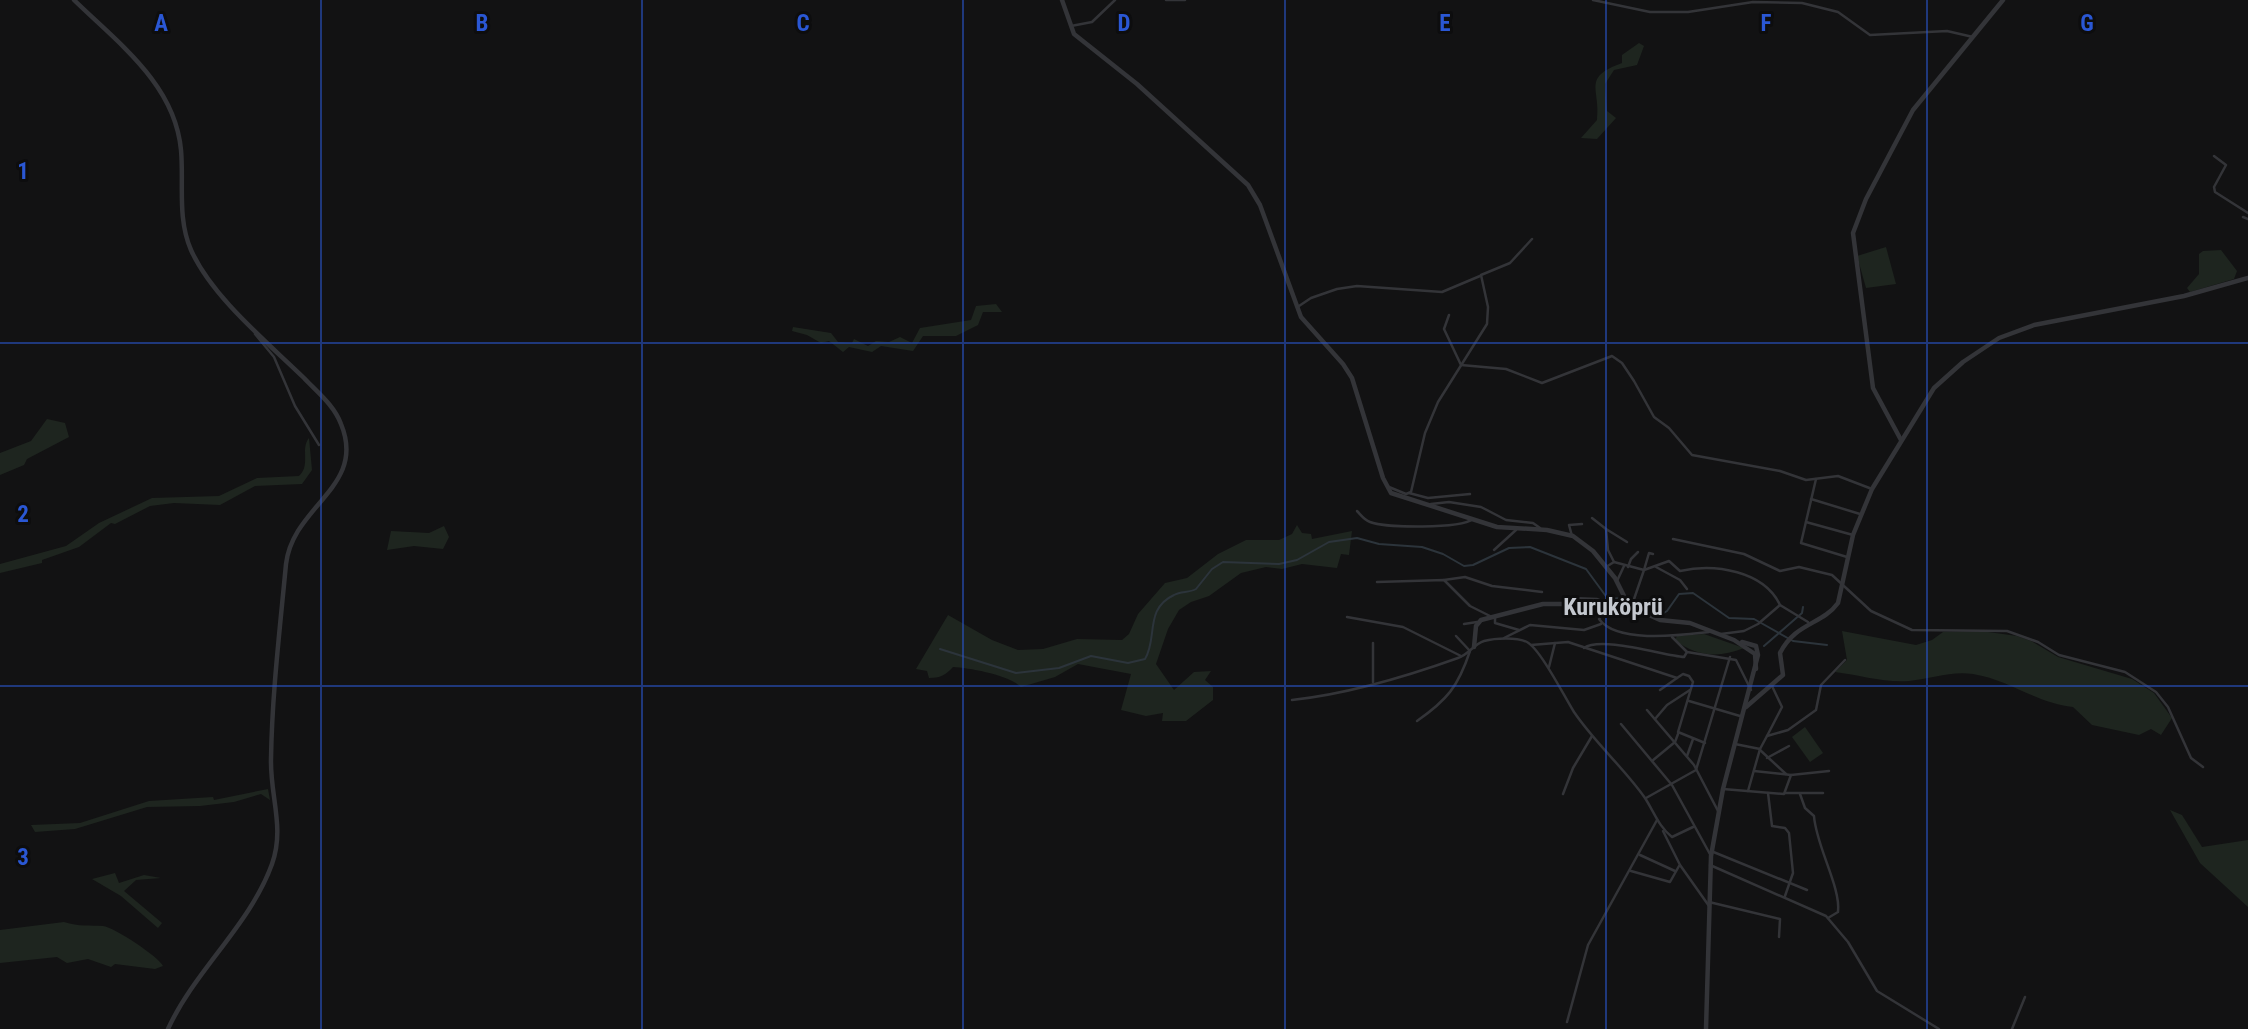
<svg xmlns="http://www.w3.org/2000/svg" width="2248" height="1029" viewBox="0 0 2248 1029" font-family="'Roboto Condensed',sans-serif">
<rect width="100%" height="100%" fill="#121213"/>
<g fill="#1e251f">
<path d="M 1639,43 L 1644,46 L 1637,65 L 1614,70 L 1605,84 L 1607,111 L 1616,118 L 1597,139 L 1581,138 L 1597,120 C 1601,88 1581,78 1622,63 L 1622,55 Z"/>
<polygon points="1886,247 1896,284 1866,288 1857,256"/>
<polygon points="2221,250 2237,271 2234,279 2190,292 2187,288 2199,274 2199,254 2203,251"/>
<polygon points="996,304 1002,312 983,312 978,325 956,336 923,336 913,351 881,346 872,352 849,347 843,352 829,341 821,343 807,335 792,331 793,327 831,333 838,342 852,343 854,339 868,346 876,341 889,342 900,337 912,343 920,328 971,320 976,306"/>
<polygon points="47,419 65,423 69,437 27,459 24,465 0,475 0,453 31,441"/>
<path d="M 309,438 L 312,470 L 302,484 L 255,486 L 220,505 L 174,503 L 150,506 L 115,524 L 111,523 L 79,547 L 42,560 L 42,563 L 0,573 L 0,564 L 66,546 L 99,523 L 152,498 L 219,496 L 257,478 L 299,476 C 311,465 300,449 309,438 Z"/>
<path d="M 1297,525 L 1302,533 L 1311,534 L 1312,539 L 1352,531 L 1349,555 L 1341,554 L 1337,568 L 1302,564 L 1282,569 L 1266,567 L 1241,573 L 1209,596 L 1191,602 L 1179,610 L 1168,629 L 1156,664 L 1174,690 L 1194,672 L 1211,671 L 1205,680 L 1213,687 L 1213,700 L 1186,721 L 1162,721 L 1163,713 L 1146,716 L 1121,710 L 1131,674 L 1078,664 L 1055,677 L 1021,687 C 1009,675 970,668 953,667 C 946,675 940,678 929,678 L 927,671 L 916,669 L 948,615 L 992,640 L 1018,650 L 1043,649 L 1077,639 L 1122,640 L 1129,634 L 1138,614 L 1165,583 L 1187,578 L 1218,554 L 1246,540 L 1279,540 L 1292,534 Z"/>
<polygon points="444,526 449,537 443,549 414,546 387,550 391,531 429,533"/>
<path d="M 1842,631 L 1916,645 L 1932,640 L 1943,632 L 1981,631 L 2017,636 L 2031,641 L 2058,657 L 2132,679 L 2154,693 L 2172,718 L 2161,735 L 2151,729 L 2139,735 L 2092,725 L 2073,707 C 2036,703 2010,680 1973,674 C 1950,671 1931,679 1909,681 C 1885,683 1859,675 1835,672 L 1847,660 Z"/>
<path d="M 1704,634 L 1744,648 C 1719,658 1697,657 1675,640 L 1677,636 Z"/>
<polygon points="1805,727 1823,753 1810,762 1792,737"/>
<polygon points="268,789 270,800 261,794 234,802 200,806 147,807 75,829 35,832 31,825 80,823 149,801 213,797 214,800"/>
<polygon points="2170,810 2182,815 2202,847 2248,840 2248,907 2200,863"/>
<polygon points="115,873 119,883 144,875 161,878 136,880 124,891 162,923 158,928 121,896 92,879"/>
<path d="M 64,922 C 79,927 90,925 103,926 C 114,927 159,957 163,966 L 155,969 L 115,964 L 111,967 L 88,959 L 67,963 L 57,957 L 0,963 L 0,930 Z"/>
</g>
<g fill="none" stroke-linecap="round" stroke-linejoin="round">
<g stroke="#2c343b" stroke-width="2">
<polyline points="1628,598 1659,616 1667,611 1679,594 1693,593 1729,618 1754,619 1793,641 1827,645"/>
<polyline points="1764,646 1802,613 1803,607"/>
<path d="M 940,649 L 1016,673 L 1059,668 L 1091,656 L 1128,663 L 1145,659 C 1158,638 1144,609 1174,595 C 1181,591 1189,593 1196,589 L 1212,569 L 1223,562 L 1279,564 L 1297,560 L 1329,542 L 1357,538 L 1379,544 L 1422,547 L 1443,554 L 1464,566 L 1473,565 L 1509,548 L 1530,547 L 1586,569 L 1608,599 L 1622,598"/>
</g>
<g stroke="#333438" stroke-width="2.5">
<polyline points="1166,0 1185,0"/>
<polyline points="1593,0 1650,12 1688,12 1753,2 1802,3 1838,12 1870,35 1947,31 1973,37"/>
<polyline points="1071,26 1092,22 1115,0"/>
<polyline points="2214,156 2226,165 2214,187 2215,192 2248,213"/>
<polyline points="2243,217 2248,219"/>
<polyline points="1299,306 1311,298 1337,289 1357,286 1442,292 1480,276"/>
<polyline points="1449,315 1444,329 1461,365 1506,369 1542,383 1612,356 1622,363 1634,381 1654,417 1669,428 1692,455 1780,471 1806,480 1838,476 1872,489"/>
<polyline points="255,334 274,357 295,406 319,445"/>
<polyline points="1816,479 1801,543 1847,557"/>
<polyline points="1389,487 1406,494 1411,492 1425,433 1438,402 1487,324 1488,307 1481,275 1510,263 1532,239"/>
<polyline points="1409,493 1428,498 1470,494"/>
<polyline points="1811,499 1860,514"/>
<polyline points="1431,504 1449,502 1481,507 1506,520 1533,523 1540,528"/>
<path d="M 1357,511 C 1361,515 1364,520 1370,522 C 1385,528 1460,529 1473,519"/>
<polyline points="1592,518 1606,529"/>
<polyline points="1806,522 1853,535"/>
<polyline points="1572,536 1569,525 1582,524"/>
<polyline points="1673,539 1744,554 1780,571 1799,567 1832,575 1871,611 1912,630 2007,631 2038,642 2059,655 2125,672 2156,692 2168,707 2191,758 2203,767"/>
<polyline points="1494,550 1516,530"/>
<polyline points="1614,562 1608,550 1606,529 1627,542"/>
<polyline points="1606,567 1614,562 1644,570 1649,553 1653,554"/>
<polyline points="1628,567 1631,559 1638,552"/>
<polyline points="1656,567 1680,580 1687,589"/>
<polyline points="1444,580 1465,577 1492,586 1542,592"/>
<polyline points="1617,581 1624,566"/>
<polyline points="1377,582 1444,580 1470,606 1490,616"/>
<polyline points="1566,604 1602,613"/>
<path d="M 1632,605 L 1644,570 L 1669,561 L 1680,571 C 1715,563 1764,571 1780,605"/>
<path d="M 1609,607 L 1599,619 C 1617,644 1682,635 1709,632"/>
<polyline points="1347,617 1403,627 1461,656"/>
<polyline points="1495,617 1495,623 1519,630"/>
<polyline points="1464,624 1477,622"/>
<polyline points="1721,634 1744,631 1758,624 1780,605 1808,622"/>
<polyline points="1672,637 1687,652 1736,660 1751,690"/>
<polyline points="1504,638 1530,625 1584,630 1601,624"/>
<polyline points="1531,645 1568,642 1677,678 1683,674 1689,676 1693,682 1678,732 1705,743"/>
<path d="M 1584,648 C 1601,636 1662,655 1684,657 L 1687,652"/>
<polyline points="1549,667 1555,643"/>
<polyline points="1373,682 1373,643"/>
<polyline points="1660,690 1677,678"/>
<path d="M 1292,700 C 1348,694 1405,677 1458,658 C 1468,655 1474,644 1484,641 C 1495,638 1517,637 1527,642 C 1541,650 1564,696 1574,712 C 1595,743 1624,768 1645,798 C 1654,812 1659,827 1672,837 L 1693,827"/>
<polyline points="1689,701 1740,716"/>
<polyline points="1647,710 1694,765 1718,811"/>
<polyline points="1655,719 1667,705 1690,690"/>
<path d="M 1417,721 C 1447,700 1458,687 1470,651 L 1456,636"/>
<polyline points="1621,724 1672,785 1711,856"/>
<polyline points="1767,736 1782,707 1772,686"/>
<polyline points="1735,744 1760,749 1748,791"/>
<polyline points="1760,749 1767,736 1788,730 1816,710 1821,685 1845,660"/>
<polyline points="1760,750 1786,774"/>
<polyline points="1687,756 1693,739"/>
<polyline points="1767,758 1789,746"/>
<polyline points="1652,761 1675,742 1678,734"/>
<polyline points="1754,771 1791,775"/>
<polyline points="1723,789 1784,794 1791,775 1829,771"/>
<polyline points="1768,793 1772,826 1785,828 1789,833 1793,873 1785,896"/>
<polyline points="1785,793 1823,793"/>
<polyline points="1563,794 1573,768 1592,736"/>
<path d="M 1800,794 L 1805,808 L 1814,816 C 1816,846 1841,887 1838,912 L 1828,918"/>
<polyline points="1646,798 1696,770 1730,657"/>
<polyline points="1663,831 1680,865 1709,906"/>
<polyline points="1711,851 1807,890"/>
<polyline points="1640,855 1675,871"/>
<polyline points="1710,865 1826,916 1848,942 1877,991 1939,1029"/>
<polyline points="1631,871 1670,882 1679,866"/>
<polyline points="1709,902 1780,919 1779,937"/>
<polyline points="1567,1022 1588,945 1657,820"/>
<polyline points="2012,1029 2025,997"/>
</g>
<g stroke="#333438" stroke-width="4.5">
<path d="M 74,0 C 118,43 175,84 181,150 C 184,183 177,218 191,250 C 212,297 267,342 304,378 C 317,392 334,405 341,424 C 367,487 293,505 286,564 C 280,628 272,694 271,759 C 270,796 285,828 272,864 C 250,925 195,970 168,1029"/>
<polyline points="1062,0 1074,34 1137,84 1248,185 1260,205 1301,317 1343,364 1352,378 1383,478 1391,493 1497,527 1547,530 1573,536 1593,551 1615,578 1626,600 1638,610 1660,620 1690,623 1734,640 1755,654 1756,669"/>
<polyline points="1901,440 1873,388 1853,233 1866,199 1913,110 2003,0"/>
<polyline points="1474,647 1476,626 1481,620 1543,604 1566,604 1572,599 1597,600 1620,610 1637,610"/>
<path d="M 1746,707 L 1783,675 L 1780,653 C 1796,622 1822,625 1838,603 L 1853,535 L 1872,489 L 1934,388 L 1963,362 L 1999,338 L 2034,325 L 2184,296 L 2248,278"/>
<polyline points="1706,1029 1711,856 1723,789 1758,655 1756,646 1742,642"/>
</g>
</g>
<path fill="none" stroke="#2a57d4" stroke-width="2" stroke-opacity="0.55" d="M 321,0 L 321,1029M 642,0 L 642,1029M 963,0 L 963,1029M 1285,0 L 1285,1029M 1606,0 L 1606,1029M 1927,0 L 1927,1029M 0,343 L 2248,343M 0,686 L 2248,686"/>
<g text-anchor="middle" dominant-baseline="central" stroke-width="6" stroke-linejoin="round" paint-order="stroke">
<g font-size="24" font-weight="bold" fill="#c4c8cf" stroke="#0d0d0e">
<text x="1613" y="607">Kuruköprü</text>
</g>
</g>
<g font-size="23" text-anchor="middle" font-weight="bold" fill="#2a57d4" stroke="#0d0d0e" stroke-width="6" stroke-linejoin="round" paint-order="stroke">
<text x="161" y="31">A</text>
<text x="482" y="31">B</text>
<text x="803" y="31">C</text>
<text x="1124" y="31">D</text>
<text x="1445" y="31">E</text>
<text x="1766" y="31">F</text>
<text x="2087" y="31">G</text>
<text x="23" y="179">1</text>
<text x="23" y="522">2</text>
<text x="23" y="865">3</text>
</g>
</svg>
